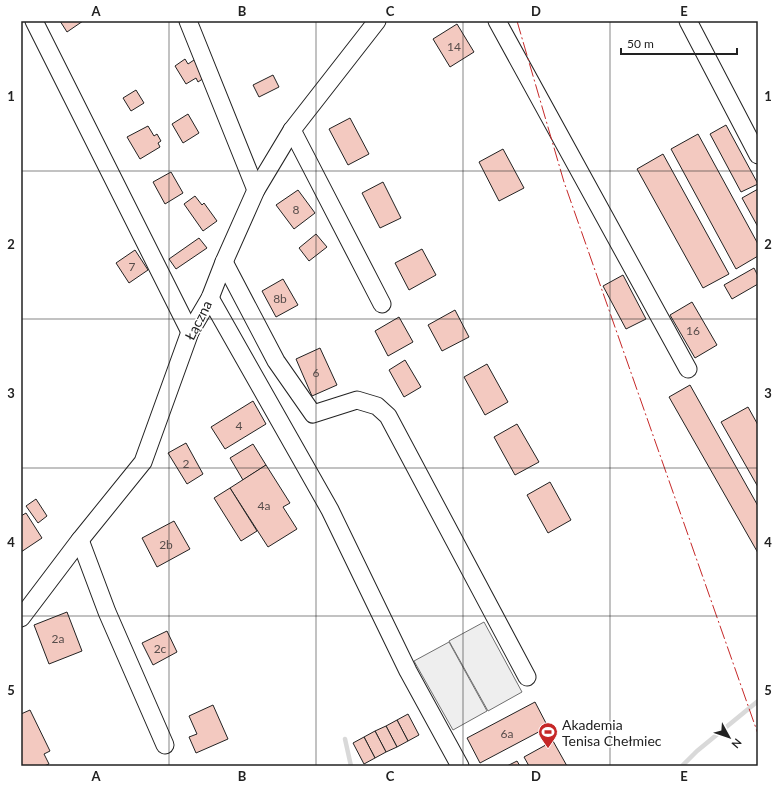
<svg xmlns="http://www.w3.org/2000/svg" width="779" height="787" viewBox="0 0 779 787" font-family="Lato,sans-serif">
<rect width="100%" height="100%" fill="#fff"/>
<g fill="#eee" stroke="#6f6f6f">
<polygon points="484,622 522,692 488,711 449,641"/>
<polygon points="449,642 487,711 453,730 414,661"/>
</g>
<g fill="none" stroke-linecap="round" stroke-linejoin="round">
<g stroke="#d9d9d9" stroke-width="4.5">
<polyline points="345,739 351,766"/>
<polyline points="682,766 697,751 758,701"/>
</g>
</g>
<g fill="#f3c9c0" stroke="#222">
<polygon points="60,21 83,21 67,32"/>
<polygon points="457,24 474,52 450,67 433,39"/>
<polygon points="197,58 204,78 198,82 196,78 186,84 175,66 185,59 188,64"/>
<polygon points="273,75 279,87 259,97 253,85"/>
<polygon points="136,90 144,103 131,111 123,98"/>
<polygon points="188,114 199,133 183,143 172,124"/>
<polygon points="350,118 369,154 348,165 329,129"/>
<polygon points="726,125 758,184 741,192 710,134"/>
<polygon points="148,126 154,136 157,134 161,141 158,143 160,147 140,159 127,137"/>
<polygon points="698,134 758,244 758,256 736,269 671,149"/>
<polygon points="503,149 524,188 499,201 479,162"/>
<polygon points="663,154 729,274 703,288 637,169"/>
<polygon points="171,172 183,193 165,204 153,182"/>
<polygon points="383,182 401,218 380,228 362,193"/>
<polygon points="758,189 758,227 742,198"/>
<polygon points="298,190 315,213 294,229 276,205"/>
<polygon points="195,196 202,205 204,203 217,221 203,231 184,204"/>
<polygon points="316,234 327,247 309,261 299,248"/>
<polygon points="199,238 207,248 176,269 169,259"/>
<polygon points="422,249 436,275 409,290 395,263"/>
<polygon points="135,250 148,270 129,283 116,263"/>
<polygon points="754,268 758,276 758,284 732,299 724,285"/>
<polygon points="623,275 646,319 626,329 603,286"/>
<polygon points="283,279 298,305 276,317 262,291"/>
<polygon points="692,302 717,345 695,358 670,315"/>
<polygon points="455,310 469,337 442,351 428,325"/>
<polygon points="399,317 413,342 388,356 375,331"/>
<polygon points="320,348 337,385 312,396 296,359"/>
<polygon points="405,360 421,387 404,397 389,370"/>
<polygon points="487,364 508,402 485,415 464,377"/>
<polygon points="690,385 758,506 758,553 669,397"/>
<polygon points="253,401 266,424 225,449 211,427"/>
<polygon points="748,407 758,425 758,487 721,422"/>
<polygon points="517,424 539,462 515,475 494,437"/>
<polygon points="186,443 203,474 187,484 168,453"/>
<polygon points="253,444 266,465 243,480 230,458"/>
<polygon points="266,465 290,503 283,507 297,529 268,547 230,488"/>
<polygon points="550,482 571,520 548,533 527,495"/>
<polygon points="230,488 257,531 241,541 214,498"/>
<polygon points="36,499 47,516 38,523 26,506"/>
<polygon points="26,513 42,538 21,552 21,516"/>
<polygon points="174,521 190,549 157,567 142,538"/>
<polygon points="67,612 82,651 49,664 34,625"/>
<polygon points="167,631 177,652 153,665 142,643"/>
<polygon points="535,702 548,727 480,763 467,738"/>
<polygon points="213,705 228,739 196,753 189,737 197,734 189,716"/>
<polygon points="30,710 50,751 44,754 49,764 44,766 21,766 21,714"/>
<polygon points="408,714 419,735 408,741 397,720"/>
<polygon points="397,720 408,741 397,747 386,726"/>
<polygon points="386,726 397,747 386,752 375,731"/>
<polygon points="375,731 386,752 375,758 364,737"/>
<polygon points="364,737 375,758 364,764 353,743"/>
<polygon points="553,741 567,766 529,766 524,757"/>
<polygon points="517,761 520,766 507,766"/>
</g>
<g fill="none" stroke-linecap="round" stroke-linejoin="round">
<defs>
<g id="minor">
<polyline points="34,21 190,332"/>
<polyline points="188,21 256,190"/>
<polyline points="497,21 688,369"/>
<polyline points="688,21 758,155"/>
<polyline points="292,130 382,304"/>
<polyline points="224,262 276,361 313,414 357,400 377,406 388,416 527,677"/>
<polyline points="210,298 330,510 408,671 460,766"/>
<polyline points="80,540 107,612 165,745"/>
<polyline points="21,618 80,540 143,462 190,332 210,298 224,262 256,190 292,130 377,21"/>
</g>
</defs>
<use href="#minor" stroke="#222" stroke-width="19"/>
<use href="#minor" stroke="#fff" stroke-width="17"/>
<polyline stroke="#c62828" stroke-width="1" stroke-dasharray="14 3 2 3" stroke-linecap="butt" points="517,21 564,182 758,734"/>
</g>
<path fill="none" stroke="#222" stroke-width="1" stroke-opacity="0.55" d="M 169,21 L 169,766M 316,21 L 316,766M 463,21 L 463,766M 610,21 L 610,766M 21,171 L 758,171M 21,319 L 758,319M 21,468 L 758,468M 21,616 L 758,616"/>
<defs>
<symbol id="stadium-pin" viewBox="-11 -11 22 30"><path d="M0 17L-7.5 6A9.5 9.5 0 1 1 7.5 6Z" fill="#c62828" stroke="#fff"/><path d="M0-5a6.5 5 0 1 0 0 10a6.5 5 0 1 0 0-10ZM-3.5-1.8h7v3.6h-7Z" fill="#fff"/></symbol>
</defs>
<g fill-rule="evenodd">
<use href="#stadium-pin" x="537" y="721" width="22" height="30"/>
</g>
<g text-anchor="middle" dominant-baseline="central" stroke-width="3" stroke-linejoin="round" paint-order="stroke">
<g font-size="12" fill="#564c4a">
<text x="454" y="46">14</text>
<text x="296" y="209">8</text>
<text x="132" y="266">7</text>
<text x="280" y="298">8b</text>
<text x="693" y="330">16</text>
<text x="316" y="372">6</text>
<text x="239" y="425">4</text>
<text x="186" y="463">2</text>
<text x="264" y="505">4a</text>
<text x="166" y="544">2b</text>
<text x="58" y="638">2a</text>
<text x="160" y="648">2c</text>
<text x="507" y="733">6a</text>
</g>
<g font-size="14" fill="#222" stroke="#fff">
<text transform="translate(198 320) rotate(-63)">Łączna</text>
</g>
<g font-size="14" fill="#222" stroke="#fff" text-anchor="start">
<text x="562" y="724">Akademia<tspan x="562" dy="16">Tenisa Chełmiec</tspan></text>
</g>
</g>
<rect width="779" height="787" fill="none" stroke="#ffffff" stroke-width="44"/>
<g transform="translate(729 737) rotate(130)" stroke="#ffffff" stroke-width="3" paint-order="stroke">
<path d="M0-3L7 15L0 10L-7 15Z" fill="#222222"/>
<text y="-6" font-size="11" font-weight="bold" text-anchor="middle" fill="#222222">N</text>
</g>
<path d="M621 48v6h116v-6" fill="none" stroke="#222222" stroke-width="2"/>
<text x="627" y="48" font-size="12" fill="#222222" stroke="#ffffff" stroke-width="3" paint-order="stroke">50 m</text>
<rect x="22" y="22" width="735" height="743" fill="none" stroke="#222" stroke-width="1.5"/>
<g font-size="13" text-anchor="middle" font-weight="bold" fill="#222">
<text x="96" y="16">A</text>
<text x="242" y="16">B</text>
<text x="390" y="16">C</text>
<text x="536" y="16">D</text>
<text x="684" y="16">E</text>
<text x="11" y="101">1</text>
<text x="768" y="101">1</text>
<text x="11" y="249">2</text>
<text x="768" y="249">2</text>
<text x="11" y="398">3</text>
<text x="768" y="398">3</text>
<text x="11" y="547">4</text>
<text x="768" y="547">4</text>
<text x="11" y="695">5</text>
<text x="768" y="695">5</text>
<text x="96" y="781">A</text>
<text x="242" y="781">B</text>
<text x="390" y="781">C</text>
<text x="536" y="781">D</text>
<text x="684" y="781">E</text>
</g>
</svg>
